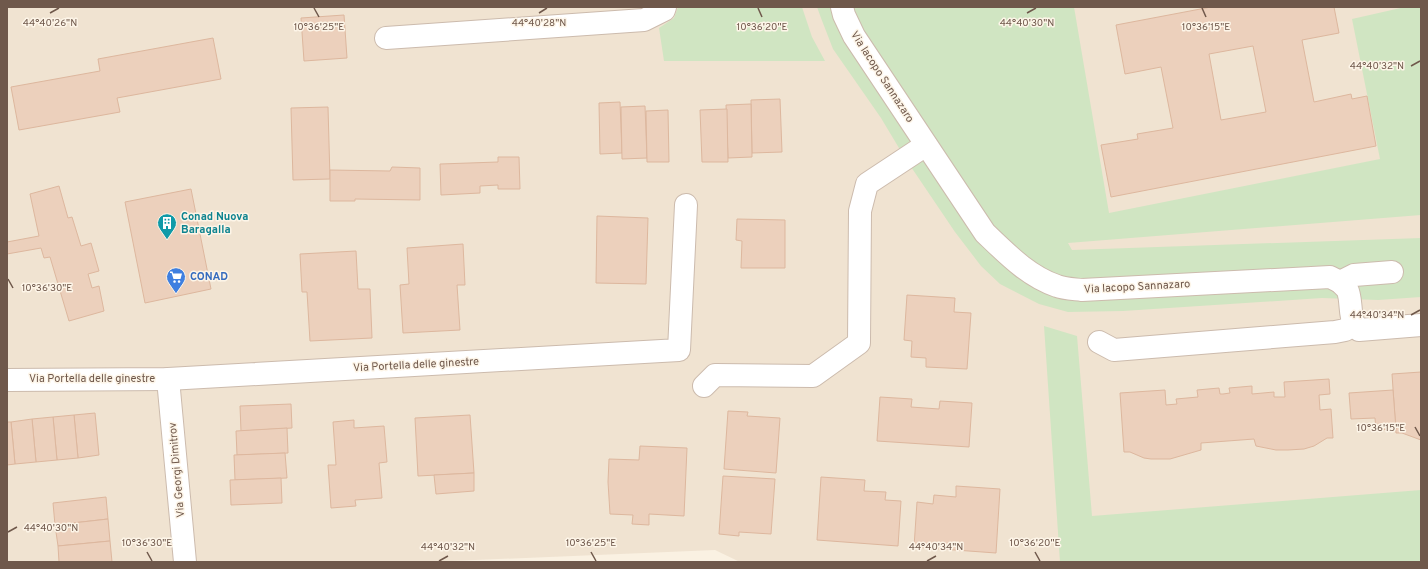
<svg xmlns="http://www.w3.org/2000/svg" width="1428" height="569" viewBox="0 0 1428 569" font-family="Overpass,sans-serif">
<rect width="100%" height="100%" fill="#faf1e2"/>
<polygon fill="#f0e3d1" points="7,7 1421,7 1421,562 740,562 715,550 428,562 7,562"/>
<g fill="#d0e5c2">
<polygon points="678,7 802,7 812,37 825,61 664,61 659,28 674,18"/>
<polygon points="817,7 1074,7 1109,213 1380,159 1352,19 1405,7 1421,7 1421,215 1068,243 1072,250 1421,238 1421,297 1378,300 1322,298 1123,311 1068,312 1039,304 1000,284 981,266 955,232 905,158 881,118 833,49 821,18"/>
<polygon points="1044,326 1077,336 1092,516 1421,490 1421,562 1060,562"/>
</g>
<g fill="#ecd0bc" stroke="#ddb79e" fill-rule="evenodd">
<path d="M 1211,7 L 1334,7 L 1339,33 L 1302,40 L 1314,102 L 1351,94 L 1352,99 L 1367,96 L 1376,146 L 1111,197 L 1101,145 L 1138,139 L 1137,134 L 1173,128 L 1161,67 L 1125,74 L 1116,25 ZM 1253,46 L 1266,112 L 1221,120 L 1209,54 Z"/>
<polygon points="344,15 347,58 304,61 301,18"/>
<polygon points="213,38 221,79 117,98 120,112 19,130 11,87 100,71 98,59"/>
<polygon points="780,99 782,152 752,153 751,100"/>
<polygon points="620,102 622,153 600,154 599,103"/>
<polygon points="751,104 752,157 728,158 726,105"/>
<polygon points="645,106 647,158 622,159 621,107"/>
<polygon points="328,107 330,179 293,180 291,108"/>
<polygon points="727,109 728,162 702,162 700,110"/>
<polygon points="668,110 669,162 647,162 646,111"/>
<polygon points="498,157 519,157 520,189 498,189 498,185 480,186 480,193 441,195 440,164 498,162"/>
<polygon points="392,167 420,168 420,200 355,199 355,201 330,201 330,170 390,171"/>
<polygon points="59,186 68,218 72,217 81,246 91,243 99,271 88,274 92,288 99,286 104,311 69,321 50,257 44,258 41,248 7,254 7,242 39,236 30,194"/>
<polygon points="191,189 211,289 145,303 125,202"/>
<polygon points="597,216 648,218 646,284 596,283"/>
<polygon points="737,219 785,220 785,268 741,268 742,241 736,240"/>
<polygon points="463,244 465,285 457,285 460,330 403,333 400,285 409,284 407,248"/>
<polygon points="356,251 358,289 370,289 372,338 310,341 307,292 302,292 300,254"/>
<polygon points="907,295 955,298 954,312 971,313 967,369 926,367 926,358 911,357 912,341 904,340"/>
<polygon points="1421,372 1421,440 1402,433 1396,433 1392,374"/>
<polygon points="1329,379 1330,394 1319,395 1320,410 1331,409 1333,438 1327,438 1314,446 1304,449 1288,450 1276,450 1256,446 1254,439 1201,443 1201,450 1170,459 1151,459 1144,458 1130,452 1124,452 1120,393 1165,390 1166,405 1177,404 1176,399 1198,397 1197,390 1219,388 1220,394 1223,394 1230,393 1229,388 1252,386 1252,394 1274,392 1274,397 1285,397 1284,382"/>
<polygon points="1393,390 1396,429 1376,430 1375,418 1351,419 1349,393"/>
<polygon points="880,397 912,399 911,407 939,409 940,401 972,403 969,447 877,441"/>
<polygon points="291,404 292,428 241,431 240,406"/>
<polygon points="728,411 748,412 747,416 780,418 776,473 724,469"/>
<polygon points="95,413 99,455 78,458 74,415"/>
<polygon points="74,415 78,458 57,460 53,417"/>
<polygon points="470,415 474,473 418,476 415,418"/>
<polygon points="53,417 57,460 36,462 32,419"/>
<polygon points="32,419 36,462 15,464 11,422"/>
<polygon points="354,420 354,428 384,426 387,462 379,463 382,498 355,500 356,506 331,508 328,465 336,465 333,422"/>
<polygon points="7,422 11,422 15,464 7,465"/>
<polygon points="287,428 288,453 237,455 236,431"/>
<polygon points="640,446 687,448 684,516 649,514 649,525 632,524 633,515 610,514 608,482 609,459 639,460"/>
<polygon points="285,453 287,478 235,480 234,455"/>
<polygon points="474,473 474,491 436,494 434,475"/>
<polygon points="723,476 775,479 771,534 739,532 739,536 719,534"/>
<polygon points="821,477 865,480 864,491 886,492 885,500 901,501 898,546 817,540"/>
<polygon points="281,478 282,503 231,505 230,480"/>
<polygon points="956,486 1000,489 996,553 914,547 917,502 933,504 934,495 956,497"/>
<polygon points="106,497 108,519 55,525 53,503"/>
<polygon points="108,519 110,541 58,546 55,525"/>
<polygon points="110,541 112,562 59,562 58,546"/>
</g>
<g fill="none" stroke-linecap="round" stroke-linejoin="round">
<defs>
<g id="minor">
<path d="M 842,7 L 844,15 L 854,36 L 985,233 C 1007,254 1028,276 1057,286 C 1065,289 1074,289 1082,290 L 1330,277 L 1340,282 L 1354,275 L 1392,272"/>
<polyline points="386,38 644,20 664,10 665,7"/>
<polyline points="1354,324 1359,330 1421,325"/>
<path d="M 1099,342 L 1114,350 L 1335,332 L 1345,330 L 1354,324 C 1349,314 1352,298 1347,289 C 1345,287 1342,284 1340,282"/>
<polyline points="168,379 185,562"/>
<polyline points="7,380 168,379 679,350 686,205"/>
<polyline points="704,386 715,375 813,376 859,343 860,211 867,184 926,145"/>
</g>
</defs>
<use href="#minor" stroke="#ccbbad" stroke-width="24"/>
<use href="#minor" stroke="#fff" stroke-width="22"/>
</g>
<path fill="none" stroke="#6f584b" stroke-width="1.5" d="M 314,8 L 319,17M 758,8 L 762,17M 1202,8 L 1206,17M 50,13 L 59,8M 539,13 L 547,8M 1027,13 L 1036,8M 1411,66 L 1420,61M 8,279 L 13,288M 1411,315 L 1420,310M 1415,427 L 1420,436M 8,532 L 17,527M 147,552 L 152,561M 591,552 L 596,561M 1035,552 L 1040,561M 439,561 L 448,556M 927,561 L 936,556"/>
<defs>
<symbol id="building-pin" viewBox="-11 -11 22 30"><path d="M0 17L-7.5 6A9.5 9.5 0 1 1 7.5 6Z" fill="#0f9aa8" stroke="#fdf5e8"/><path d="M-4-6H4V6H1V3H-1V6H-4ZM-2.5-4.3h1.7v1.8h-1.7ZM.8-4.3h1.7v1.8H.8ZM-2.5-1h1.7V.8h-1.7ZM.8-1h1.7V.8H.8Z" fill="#fff"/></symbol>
<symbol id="supermarket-pin" viewBox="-11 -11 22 30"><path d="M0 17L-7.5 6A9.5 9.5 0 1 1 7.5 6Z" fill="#3f7fe0" stroke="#fdf5e8"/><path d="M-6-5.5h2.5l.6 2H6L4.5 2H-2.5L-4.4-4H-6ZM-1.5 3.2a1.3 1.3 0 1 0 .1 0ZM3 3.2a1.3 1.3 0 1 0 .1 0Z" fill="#fff"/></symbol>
</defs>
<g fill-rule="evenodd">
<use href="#building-pin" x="156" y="212" width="22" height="30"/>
<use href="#supermarket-pin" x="165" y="266" width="22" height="30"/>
</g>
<g text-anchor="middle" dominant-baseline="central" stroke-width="3" stroke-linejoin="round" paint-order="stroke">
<g font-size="11" fill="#6f584b" stroke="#fdf5e8">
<text transform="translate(882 77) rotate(57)">Via Iacopo Sannazaro</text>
<text transform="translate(1137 287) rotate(-3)">Via Iacopo Sannazaro</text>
<text transform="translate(416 365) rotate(-3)">Via Portella delle ginestre</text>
<text x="92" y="379">Via Portella delle ginestre</text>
<text transform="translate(177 470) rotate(-95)">Via Georgi Dimitrov</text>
</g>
<g font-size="11" font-weight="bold" fill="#0d838f" stroke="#fdf5e8" text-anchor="start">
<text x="181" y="217">Conad Nuova<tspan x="181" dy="13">Baragalla</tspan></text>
</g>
<g font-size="11" font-weight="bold" fill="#366cbe" stroke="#fdf5e8" text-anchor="start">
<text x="190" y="277">CONAD</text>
</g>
</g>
<g font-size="10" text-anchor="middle" fill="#6f584b" stroke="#fdf5e8" stroke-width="3" stroke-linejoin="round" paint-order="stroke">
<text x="50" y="26">44°40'26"N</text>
<text x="539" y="26">44°40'28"N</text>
<text x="1027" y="26">44°40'30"N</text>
<text x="319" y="30">10°36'25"E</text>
<text x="762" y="30">10°36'20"E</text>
<text x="1206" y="30">10°36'15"E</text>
<text x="1377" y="69">44°40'32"N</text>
<text x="47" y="291">10°36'30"E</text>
<text x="1377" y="318">44°40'34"N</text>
<text x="1381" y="431">10°36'15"E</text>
<text x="51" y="531">44°40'30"N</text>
<text x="147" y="546">10°36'30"E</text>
<text x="591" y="546">10°36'25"E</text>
<text x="1035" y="546">10°36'20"E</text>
<text x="448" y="550">44°40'32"N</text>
<text x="936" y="550">44°40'34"N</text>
</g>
<rect width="1428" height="569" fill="none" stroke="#6f584b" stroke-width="16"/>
</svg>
